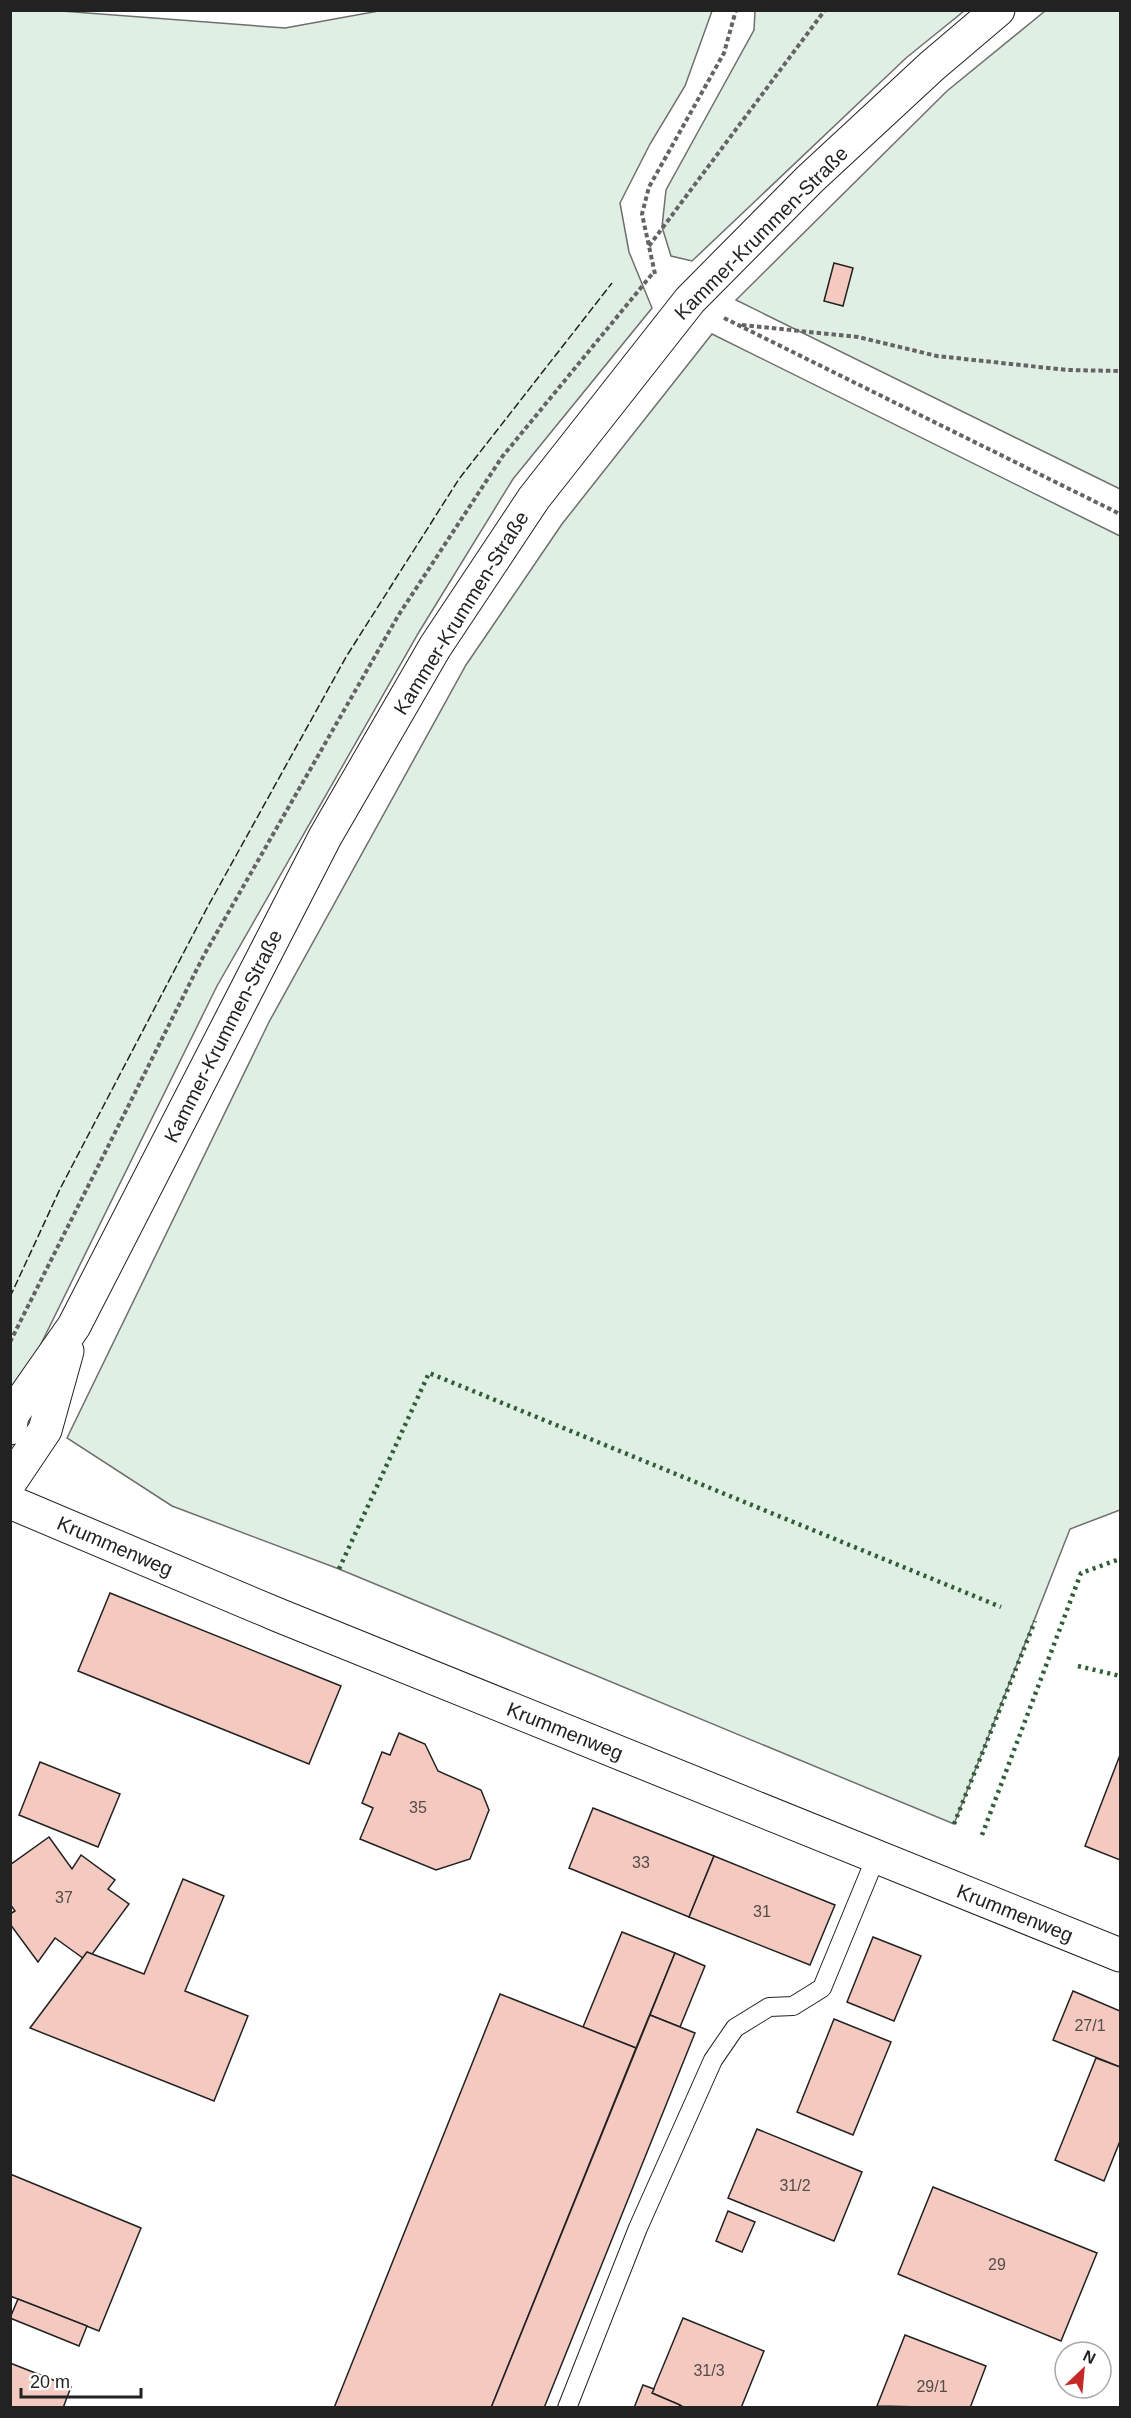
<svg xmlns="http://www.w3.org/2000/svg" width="1131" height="2418" viewBox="0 0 1131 2418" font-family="Helvetica,sans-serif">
<rect width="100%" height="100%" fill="#fff"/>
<g fill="#e0efe3" stroke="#6f6f6f" stroke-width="1.5">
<polygon points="384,10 712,11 685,86 650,144 620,203 629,252 652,308 513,479 419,632 217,986 11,1405 11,11 61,11 285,28"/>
<polygon points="755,11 964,11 906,58 692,261 671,256 662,227 666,190 754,30"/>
<polygon points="1045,11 1120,11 1120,489 736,300 947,91"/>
<polygon points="712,334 1120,536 1120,1510 1070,1529 954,1824 339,1569 172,1506 67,1438 269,1022 466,665 562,524"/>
</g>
<g fill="#f3c9c0" stroke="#222" stroke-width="1.5">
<polygon points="834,263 853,268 843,306 824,301"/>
<polygon points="110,1593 341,1686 309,1764 78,1671"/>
<polygon points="399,1733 425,1744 438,1771 481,1790 489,1810 470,1859 436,1870 360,1839 373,1808 362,1803 382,1752 390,1755"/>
<polygon points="1120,1755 1120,1860 1085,1846"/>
<polygon points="40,1762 120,1794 98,1847 19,1815"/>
<polygon points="593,1808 714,1856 689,1917 569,1868"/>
<polygon points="49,1837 72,1869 81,1855 115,1880 108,1889 129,1904 87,1961 55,1938 38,1962 10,1924 10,1914 15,1911 10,1904 10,1865"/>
<polygon points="714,1856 835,1905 810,1965 689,1917"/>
<polygon points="183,1879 224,1896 185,1991 248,2016 214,2101 30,2028 87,1952 144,1974"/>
<polygon points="622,1932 675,1953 636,2048 583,2027"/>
<polygon points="873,1937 921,1956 894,2021 847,2002"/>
<polygon points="675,1953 705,1966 680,2027 650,2015"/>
<polygon points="1073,1991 1120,2011 1120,2067 1053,2040"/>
<polygon points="500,1994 636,2048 491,2408 334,2408"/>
<polygon points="650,2015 695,2033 544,2408 491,2408"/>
<polygon points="834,2019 891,2042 853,2135 797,2112"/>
<polygon points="1096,2058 1120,2067 1120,2141 1104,2181 1055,2160"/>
<polygon points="757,2129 862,2172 834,2241 728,2198"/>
<polygon points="10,2174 141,2228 99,2331 10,2296"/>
<polygon points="933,2187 1097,2253 1061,2341 898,2274"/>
<polygon points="728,2211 755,2222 742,2252 716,2241"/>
<polygon points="18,2299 87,2326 79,2346 10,2318"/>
<polygon points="683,2318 764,2351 741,2408 686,2408 652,2393"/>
<polygon points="905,2335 986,2366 970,2408 877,2406"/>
<polygon points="10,2363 71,2387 63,2408 10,2408"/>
<polygon points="643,2385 654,2389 652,2393 680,2405 679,2408 634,2408"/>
</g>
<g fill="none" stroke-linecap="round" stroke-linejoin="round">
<defs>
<polyline id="service" points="567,2408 638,2228 713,2060 735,2028 769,2007 793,2006 822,1988 876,1857"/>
<polyline id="minor" points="10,1502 278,1615 1120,1955"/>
<g id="tertiary">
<polyline points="10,1428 12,1415 74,1326 325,837 435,647 534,498 690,300 810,179 932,66 998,10"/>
<polyline points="10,1482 45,1430 67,1351"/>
</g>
</defs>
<use href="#service" stroke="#222" stroke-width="20"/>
<use href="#minor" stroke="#222" stroke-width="35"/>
<use href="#tertiary" stroke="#222" stroke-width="35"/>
<g stroke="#646464" stroke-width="4" stroke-dasharray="4.5 3" stroke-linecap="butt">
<polyline points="649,246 825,10"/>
<polyline points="655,274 642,214 649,187 724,53 736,10"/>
<polyline points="724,318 1120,514"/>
<polyline points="742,325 858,337 937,356 1067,370 1120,371"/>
<polyline points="10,1342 204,955 398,616 502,457 653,273"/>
</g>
<use href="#service" stroke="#fff" stroke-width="18"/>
<use href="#minor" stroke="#fff" stroke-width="33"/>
<use href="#tertiary" stroke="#fff" stroke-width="33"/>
<g stroke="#2f5e38" stroke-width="4.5" stroke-dasharray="3 4.5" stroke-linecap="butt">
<polyline points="339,1569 429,1373 1001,1607"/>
<polyline points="1078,1666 1120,1676"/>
<polyline points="954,1824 1035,1621"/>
<polyline points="982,1835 1081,1573 1120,1559"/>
</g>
<polyline stroke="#222" stroke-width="1.5" stroke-dasharray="8 3" stroke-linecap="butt" points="10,1297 60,1189 207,908 346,657 459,479 612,283"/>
</g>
<g text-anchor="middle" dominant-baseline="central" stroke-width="4.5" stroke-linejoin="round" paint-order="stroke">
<g font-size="16" fill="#564c4a">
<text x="418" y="1807">35</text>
<text x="641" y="1862">33</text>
<text x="64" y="1897">37</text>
<text x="762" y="1911">31</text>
<text x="1090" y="2025">27/1</text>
<text x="795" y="2185">31/2</text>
<text x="997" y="2264">29</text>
<text x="709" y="2370">31/3</text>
<text x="932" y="2386">29/1</text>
</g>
<g font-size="20" fill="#222" stroke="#fff">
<text transform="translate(761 233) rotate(-45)">Kammer-Krummen-Straße</text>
<text transform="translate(461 613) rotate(-58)">Kammer-Krummen-Straße</text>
<text transform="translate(223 1036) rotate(-63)">Kammer-Krummen-Straße</text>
<text transform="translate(115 1546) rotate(23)">Krummenweg</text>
<text transform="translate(565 1731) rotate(22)">Krummenweg</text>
<text transform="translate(1015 1913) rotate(22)">Krummenweg</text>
</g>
</g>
<rect width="1131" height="2418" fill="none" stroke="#222222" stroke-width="24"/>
<g transform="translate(1083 2370) rotate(26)"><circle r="28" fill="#ffffff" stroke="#a7a7a7" stroke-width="1.5"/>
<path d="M0-4.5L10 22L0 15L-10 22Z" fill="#c62828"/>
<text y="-9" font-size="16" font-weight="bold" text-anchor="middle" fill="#222222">N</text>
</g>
<path d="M21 2388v9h120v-9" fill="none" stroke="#222222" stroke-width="3"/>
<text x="30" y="2388" font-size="18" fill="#222222" stroke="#ffffff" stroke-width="4.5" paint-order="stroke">20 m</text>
</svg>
